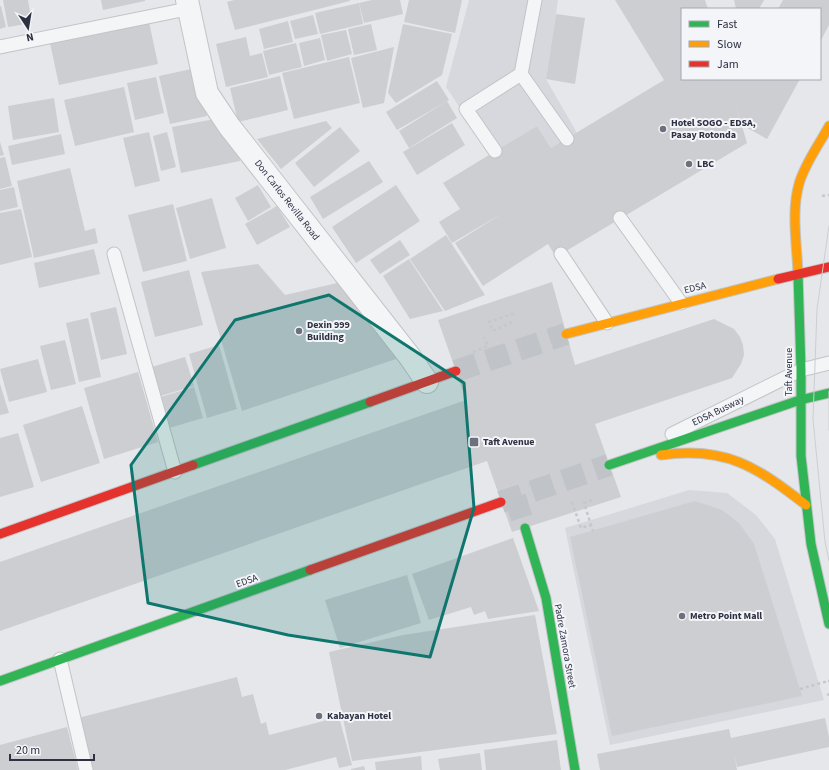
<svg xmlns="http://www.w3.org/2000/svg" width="829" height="770" viewBox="0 0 829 770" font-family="'Source Sans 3',sans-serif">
<rect width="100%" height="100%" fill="#e5e7ea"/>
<g fill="#d6d8de">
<polygon points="469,0 558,0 546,79 577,133 551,148 537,126 491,154 446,87"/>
<polygon points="689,490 727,493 756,515 775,539 824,700 610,745 565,528"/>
</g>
<g fill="#cdced2">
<polygon points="3,0 28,0 32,23 8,27"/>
<polygon points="101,0 145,0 145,1 103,10"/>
<polygon points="234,0 350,0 350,1 235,30 227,2"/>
<polygon points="372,0 400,0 403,14 364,23 359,3"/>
<polygon points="409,0 462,0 455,33 404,22"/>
<polygon points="615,0 705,0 708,9 682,9 682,79 800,79 767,139 742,125 735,102 747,143 556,257 548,244 483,286 455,243 503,213 452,243 439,222 460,209 443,183 537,126 551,148 664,80"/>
<polygon points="734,0 764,0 759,9 736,9"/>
<polygon points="783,0 829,0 829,25 820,42 820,9 778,9"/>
<polygon points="359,3 363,24 320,34 315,13"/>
<polygon points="0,6 1,6 6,27 0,29"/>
<polygon points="556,14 585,18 575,84 546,79"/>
<polygon points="313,15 318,34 295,39 290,21"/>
<polygon points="288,21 293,42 264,49 259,29"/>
<polygon points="149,22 158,64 59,85 50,43"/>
<polygon points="371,24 377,50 354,55 348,29"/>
<polygon points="403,24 452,34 442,75 396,103 388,93"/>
<polygon points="346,30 352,54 327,61 321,35"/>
<polygon points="246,37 250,56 262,53 268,77 226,87 216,44"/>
<polygon points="320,38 325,60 304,66 299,43"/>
<polygon points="296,43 302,67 269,75 263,51"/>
<polygon points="394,47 384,103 363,108 351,58"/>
<polygon points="349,57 360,103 294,119 282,73"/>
<polygon points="196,68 207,116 170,124 159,76"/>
<polygon points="280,76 288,110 238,122 230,88"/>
<polygon points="156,77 164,113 135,120 127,83"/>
<polygon points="437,81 449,100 397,130 386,112"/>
<polygon points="124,87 134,132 75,146 64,100"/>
<polygon points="54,98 59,132 13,140 8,106"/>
<polygon points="447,101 457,118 409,148 399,131"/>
<polygon points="220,118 227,142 237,146 240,161 181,173 172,127"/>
<polygon points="326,121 332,128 281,169 257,139"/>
<polygon points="452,123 465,145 417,175 403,152"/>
<polygon points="340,127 360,151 314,187 295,163"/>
<polygon points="149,132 160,181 135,187 123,138"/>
<polygon points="167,132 176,167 161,171 153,136"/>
<polygon points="61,134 65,154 12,165 8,146"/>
<polygon points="0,142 4,155 0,156"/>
<polygon points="5,157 12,186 0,189 0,158"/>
<polygon points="369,161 383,182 323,219 310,197"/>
<polygon points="70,168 85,231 95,228 98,243 34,258 17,181"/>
<polygon points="258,185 271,207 248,221 235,198"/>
<polygon points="396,185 420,221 356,263 332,227"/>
<polygon points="14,187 18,207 0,211 0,190"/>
<polygon points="212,198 226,248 190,259 176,208"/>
<polygon points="173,204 187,261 143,272 128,215"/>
<polygon points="277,206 290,227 257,245 245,224"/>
<polygon points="21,209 32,257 0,265 0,213"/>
<polygon points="446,235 485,295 445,311 410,259"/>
<polygon points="400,240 410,255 380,274 370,260"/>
<polygon points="94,249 100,274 39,288 34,263"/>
<polygon points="409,259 443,311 410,319 383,276"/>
<polygon points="258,264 285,295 346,281 362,303 396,359 242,411 201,272"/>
<polygon points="189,270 203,325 155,337 141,282"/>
<polygon points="552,282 575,365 714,319 734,329 740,337 743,345 744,355 741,364 732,378 595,424 621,497 512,532 487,461 0,631 0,562 466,400 438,320"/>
<polygon points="116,307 127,354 101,360 90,313"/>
<polygon points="88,318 101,377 79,382 66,323"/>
<polygon points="65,340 76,384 51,390 40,346"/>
<polygon points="219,345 237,409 207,418 189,354"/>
<polygon points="185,357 194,386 157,397 148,368"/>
<polygon points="38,359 47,392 9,402 0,369"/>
<polygon points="138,372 158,442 104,459 84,388"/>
<polygon points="0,384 9,413 0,415"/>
<polygon points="194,387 203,418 166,429 157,398"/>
<polygon points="82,406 100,463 41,482 23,425"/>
<polygon points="18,433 34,487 0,497 0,438"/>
<polygon points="695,501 722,510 739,523 754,544 802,696 612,736 570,537"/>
<polygon points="513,538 539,611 488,619 485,611 474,615 471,607 429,620 412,574"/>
<polygon points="407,575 421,623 340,648 325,600"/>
<polygon points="535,615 557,734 352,761 329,652 403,635"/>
<polygon points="237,677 242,697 253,694 261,724 266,722 269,735 339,717 352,765 339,768 336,757 285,770 92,770 78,718"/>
<polygon points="825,718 829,737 829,747 737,767 734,752 737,770 600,770 597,754 729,729 731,738"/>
<polygon points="67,727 78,770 0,770 0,745"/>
<polygon points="557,740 561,770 486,770 484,750"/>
<polygon points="480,753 482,770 440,770 438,759"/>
<polygon points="421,756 422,770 376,770 375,762"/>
<polygon points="364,766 365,770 351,770 351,769"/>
</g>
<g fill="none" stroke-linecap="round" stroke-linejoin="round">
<polyline stroke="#c0c3c8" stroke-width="22" stroke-dasharray="22 11" stroke-linecap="butt" points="515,497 525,528"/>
<g stroke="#c0c3c8" stroke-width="22" stroke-dasharray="22 11" stroke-linecap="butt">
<polyline points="456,371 566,334"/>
<polyline points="501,502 609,465"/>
</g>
<defs>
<g id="lane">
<polyline points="535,0 521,74 567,139"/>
<polyline points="0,47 187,9"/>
<polyline points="495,151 466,109 521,74"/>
<polyline points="620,218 681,303"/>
<polyline points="114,254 175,472"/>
<polyline points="561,254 607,323"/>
<polyline points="672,434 801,370 829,363"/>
<polyline points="60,659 86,770"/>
</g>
<polyline id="street" points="187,0 207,93 229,126 410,357 427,382"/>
<g id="fast">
<polyline points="798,274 801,370 801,456 811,544 829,624"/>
<polyline points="193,465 370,402"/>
<polyline points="609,465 800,400 829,393"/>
<polyline points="525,528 546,598 575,770"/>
<polyline points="0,681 310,570"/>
</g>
<g id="slow">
<path d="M 798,274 C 797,245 791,212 799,184 C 805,163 819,145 829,126"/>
<polyline points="566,334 778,279"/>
<path d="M 661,455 C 726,446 757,467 806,505"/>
</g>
<g id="jam">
<polyline points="778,279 829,267"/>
<polyline points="370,402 456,371"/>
<polyline points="0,534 193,465"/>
<polyline points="310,570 501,502"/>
</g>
</defs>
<use href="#lane" stroke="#c2c4c6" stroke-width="15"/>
<use href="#street" stroke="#c2c4c6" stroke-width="24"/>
<use href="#fast" stroke="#c2c4c6" stroke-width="11"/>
<use href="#slow" stroke="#c2c4c6" stroke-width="11"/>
<use href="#jam" stroke="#c2c4c6" stroke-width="11"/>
<g stroke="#c6c7cb" stroke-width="2.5" stroke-dasharray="3 3" stroke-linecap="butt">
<polyline points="822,196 829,195"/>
<polyline points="512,322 493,331 489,322 515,313"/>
<polyline points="473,352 488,346 484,337"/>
<polyline points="592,500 584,503 593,531"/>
<polyline points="572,502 581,528 591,525"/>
<polyline points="828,681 829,681"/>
<polyline points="827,695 829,694"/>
</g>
<use href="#lane" stroke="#f4f5f6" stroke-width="13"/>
<use href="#street" stroke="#f4f5f6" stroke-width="22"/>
<use href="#fast" stroke="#30b455" stroke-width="9"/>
<use href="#slow" stroke="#ff9f0a" stroke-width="9"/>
<use href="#jam" stroke="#e5322d" stroke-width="9"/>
<g stroke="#cdced1" stroke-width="1">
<polyline points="829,226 817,309 813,419 825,542 829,561"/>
<polyline points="829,391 829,430"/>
<polyline points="0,578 696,330"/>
<polyline points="0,616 706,365"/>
</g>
<polyline stroke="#c6c7cb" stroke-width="2.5" stroke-dasharray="3 3" stroke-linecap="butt" points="800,689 828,681"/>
</g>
<path fill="#0f766e" fill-opacity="0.2" stroke="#0f766e" stroke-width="3" stroke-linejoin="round" d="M 329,295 L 464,383 L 474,508 L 430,657 L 288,635 L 148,603 L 131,465 L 235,320 Z"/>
<g fill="#6d717d" stroke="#f4f5f8" stroke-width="1.5">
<circle cx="663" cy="129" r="4"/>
<circle cx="689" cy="164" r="4"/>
<circle cx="299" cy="331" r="4"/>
<rect x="469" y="437" width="10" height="10" rx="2"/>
<circle cx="682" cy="616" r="4"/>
<circle cx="319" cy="716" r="4"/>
</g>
<g text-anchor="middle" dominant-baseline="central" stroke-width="4" stroke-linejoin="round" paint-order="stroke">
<g font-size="10" font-weight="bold" fill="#2d3142" stroke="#f4f5f8" text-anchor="start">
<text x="671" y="123">Hotel SOGO - EDSA,<tspan x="671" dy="12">Pasay Rotonda</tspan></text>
<text x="697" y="164">LBC</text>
<text x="307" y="325">Dexin 999<tspan x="307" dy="12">Building</tspan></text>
<text x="483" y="442">Taft Avenue</text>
<text x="690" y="616">Metro Point Mall</text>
<text x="327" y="716">Kabayan Hotel</text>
</g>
<g font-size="10" fill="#2d3142" stroke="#f4f5f8">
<text transform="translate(287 200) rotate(52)">Don Carlos Revilla Road</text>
<text transform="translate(695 288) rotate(-14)">EDSA</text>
<text transform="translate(789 372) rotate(-90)">Taft Avenue</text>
<text transform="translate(718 411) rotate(-26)">EDSA Busway</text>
<text transform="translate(247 581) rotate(-20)">EDSA</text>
<text transform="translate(565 646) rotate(80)">Padre Zamora Street</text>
</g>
</g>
<rect x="681" y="8" width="140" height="72" fill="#f4f5f8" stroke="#a4a7af"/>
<rect x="689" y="21" width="20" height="6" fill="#30b455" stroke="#a4a7af"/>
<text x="717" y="28" font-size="12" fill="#2d3142">Fast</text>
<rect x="689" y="41" width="20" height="6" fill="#ff9f0a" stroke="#a4a7af"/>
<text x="717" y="48" font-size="12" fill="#2d3142">Slow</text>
<rect x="689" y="61" width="20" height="6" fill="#e5322d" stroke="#a4a7af"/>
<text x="717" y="68" font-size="12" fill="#2d3142">Jam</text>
<g transform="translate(28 28) rotate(168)" stroke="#f4f5f8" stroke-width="3" paint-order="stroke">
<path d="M0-3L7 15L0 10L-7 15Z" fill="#2d3142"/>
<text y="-6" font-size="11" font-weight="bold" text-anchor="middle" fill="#2d3142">N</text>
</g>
<path d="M10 754v6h84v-6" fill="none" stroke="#2d3142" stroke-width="2"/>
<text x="16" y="754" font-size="12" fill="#2d3142" stroke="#f4f5f8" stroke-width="3" paint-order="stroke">20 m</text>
</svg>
